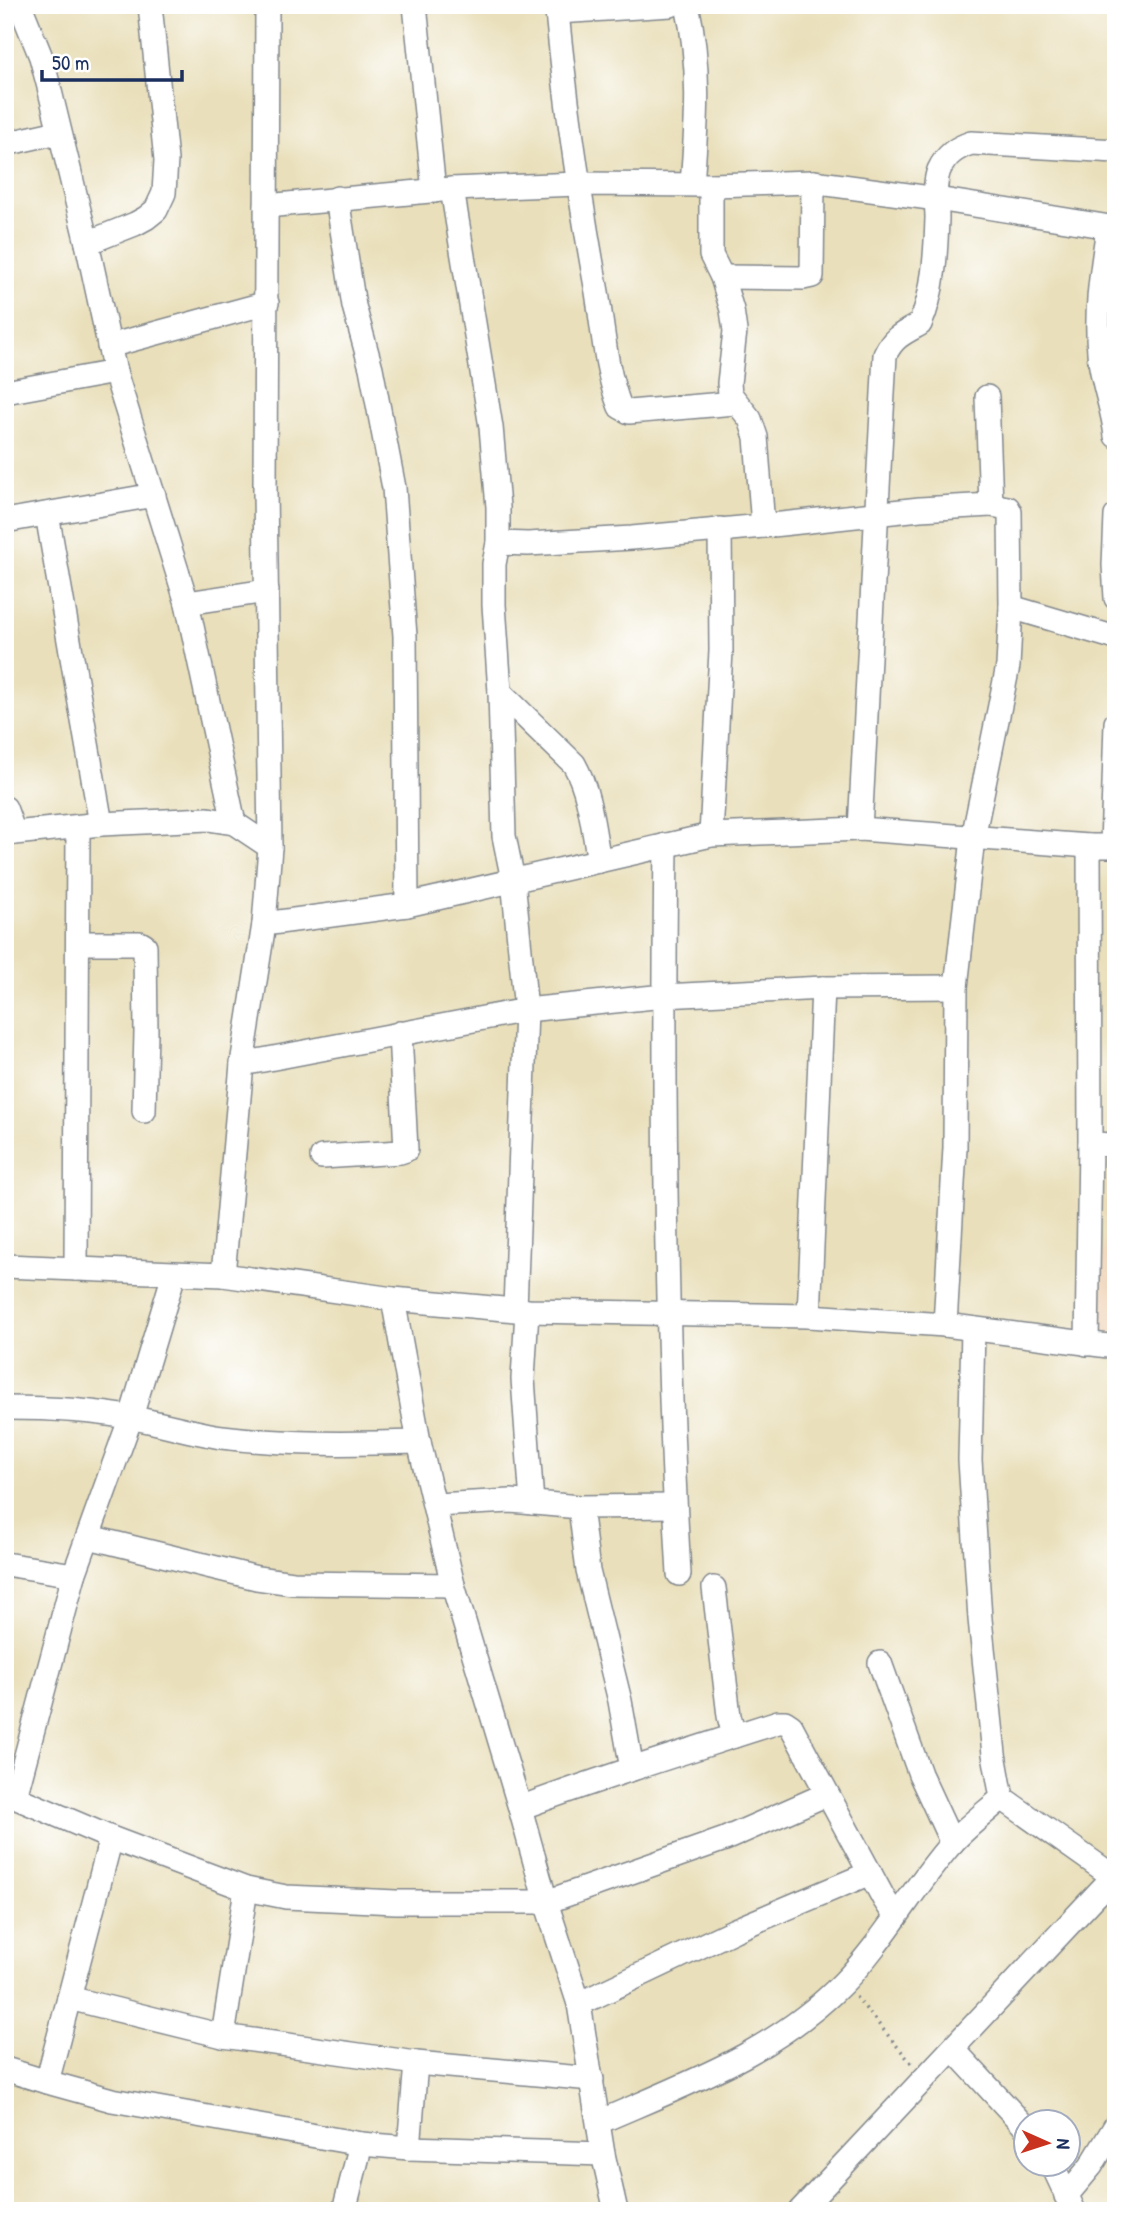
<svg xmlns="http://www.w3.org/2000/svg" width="1121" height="2216" viewBox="0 0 1121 2216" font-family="'Patrick Hand',sans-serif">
<rect width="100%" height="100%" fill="#fff"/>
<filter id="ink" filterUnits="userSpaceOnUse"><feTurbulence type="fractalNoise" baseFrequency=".0143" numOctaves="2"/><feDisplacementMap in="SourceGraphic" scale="14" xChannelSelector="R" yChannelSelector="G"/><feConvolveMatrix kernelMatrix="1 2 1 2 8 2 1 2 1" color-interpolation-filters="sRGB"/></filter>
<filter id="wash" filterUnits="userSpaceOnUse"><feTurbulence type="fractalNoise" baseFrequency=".00686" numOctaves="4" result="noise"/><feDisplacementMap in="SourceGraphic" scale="28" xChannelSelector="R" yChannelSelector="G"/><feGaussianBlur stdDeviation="1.57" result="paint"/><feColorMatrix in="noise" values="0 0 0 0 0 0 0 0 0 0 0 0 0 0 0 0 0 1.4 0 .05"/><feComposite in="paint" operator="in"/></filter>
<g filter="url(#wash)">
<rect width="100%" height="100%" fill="#e9dfba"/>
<polygon fill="#f0d6bc" points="1108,1154 1116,1154 1116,1334 1109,1333 1100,1328"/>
</g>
<g filter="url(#ink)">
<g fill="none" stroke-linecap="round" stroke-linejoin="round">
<defs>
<g id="minor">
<polyline points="20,5 41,57 49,87 87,243 115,372 187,603 234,823"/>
<polyline points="415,5 434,191"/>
<polyline points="557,5 557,12 671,5"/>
<path d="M 687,5 C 701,66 697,122 692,184"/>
<path d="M 557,12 C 566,106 580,199 597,292 C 603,330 606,372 620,407 L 629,412 L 735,403"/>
<polyline points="5,144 58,132"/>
<polyline points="711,185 711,255 722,277 732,310 735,331 729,383 730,394 750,419 756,437 763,526"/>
<polyline points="452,189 491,427 498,507 498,543 494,564 494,605 500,692 504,836 513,880 526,1010 515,1309"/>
<polyline points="337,198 354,306 371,368 394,488 405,636 407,905"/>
<polyline points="266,206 452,189 578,184 711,185 813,182 937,199 1116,228"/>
<path d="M 1108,228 C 1102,269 1095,310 1099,352 C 1101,380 1113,407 1116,436"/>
<polyline points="87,243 135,224 146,218 156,210 164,193 166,160 150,5"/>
<polyline points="722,277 803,278 812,276 813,182"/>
<polyline points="109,346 267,303"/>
<polyline points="5,392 115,372"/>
<polyline points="47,514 101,824"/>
<polyline points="1116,516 1114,565 1116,598"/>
<polyline points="5,521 154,495"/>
<polyline points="498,543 528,544 632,538 763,526 920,509 991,505 987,397"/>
<polyline points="187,603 267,591"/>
<polyline points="1011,607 1116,638"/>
<path d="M 500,692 L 574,764 C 590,792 593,829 599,861"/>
<polyline points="5,808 14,833"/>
<path d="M 860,829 L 885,355 C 893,337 904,333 920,324 C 934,294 936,251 937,218 C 937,202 933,185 939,170 C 946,155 956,148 971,143 L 1116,151"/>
<polyline points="5,834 101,824 208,819 234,823 270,847"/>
<polyline points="711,835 721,651 720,529"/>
<path d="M 666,845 C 663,1088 665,1331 679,1574"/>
<polyline points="1112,846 1116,723"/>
<polyline points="264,924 407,905 711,835 860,829 1089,846 1116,846"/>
<polyline points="78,943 140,943 145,946 146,1032 144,1111"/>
<polyline points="242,1064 526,1010 664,996 823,988 956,987"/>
<polyline points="1090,1144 1116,1145"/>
<polyline points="322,1157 400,1152 406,1150 400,1033"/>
<polyline points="5,1266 223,1275 393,1299 527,1311 809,1316 945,1325 1116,1347"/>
<polyline points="76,1269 78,827"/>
<polyline points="223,1275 242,1064 264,924 270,847 265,490 267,5"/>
<polyline points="393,1299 419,1442 453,1585 520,1808 546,1902 579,2004 603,2154 616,2211"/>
<polyline points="527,1311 523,1379 532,1503"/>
<polyline points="809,1316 823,988"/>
<polyline points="945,1325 955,1148 956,987 973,838 1008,666 1011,607 1010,512 1008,508 991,505"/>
<polyline points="1087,1344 1090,1144 1089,846"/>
<path d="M 5,1408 C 47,1408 91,1410 133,1418 C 163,1423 192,1433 222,1437 C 287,1445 353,1444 419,1442"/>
<polyline points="435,1505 511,1501 580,1507 588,1571 620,1701 632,1769"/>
<polyline points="580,1507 675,1506"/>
<polyline points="89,1537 257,1578 293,1583 453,1585"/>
<polyline points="5,1564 74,1575"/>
<polyline points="714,1588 729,1716 734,1736"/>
<polyline points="880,1663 920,1774 952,1843"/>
<polyline points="5,1793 111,1838 246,1889 286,1897 396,1902 546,1902 725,1839 827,1794"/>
<polyline points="15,1797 74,1575 131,1417 174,1274"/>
<polyline points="1002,1798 1114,1877"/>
<path d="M 520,1808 C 605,1776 692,1750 778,1722 L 785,1722 L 791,1726 L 884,1899 L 896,1917"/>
<polyline points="111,1838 47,2082 112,2100 361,2144 409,2148 603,2154"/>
<polyline points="69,1998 223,2036 416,2063 592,2079"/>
<polyline points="579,2004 735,1930 870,1873"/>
<polyline points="223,2036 246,1889"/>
<polyline points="953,2049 1026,2128"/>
<polyline points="5,2069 47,2082"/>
<path d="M 599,2122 C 686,2084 776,2052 843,1983 C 884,1941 912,1889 951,1844 C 966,1827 985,1813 1002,1798 L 994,1754 L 980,1619 L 970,1460 L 973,1329"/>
<polyline points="409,2148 416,2063"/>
<polyline points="1052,2164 1074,2211"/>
<polyline points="1066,2196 1091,2166 1116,2125"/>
<polyline points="344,2211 361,2144"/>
<polyline points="800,2211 1116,1874"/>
</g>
</defs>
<use href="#minor" stroke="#82878c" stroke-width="26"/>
<polyline stroke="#82878c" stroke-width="3.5" stroke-dasharray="2 5" stroke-linecap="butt" points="856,1997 912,2064"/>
<use href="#minor" stroke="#fff" stroke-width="23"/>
</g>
</g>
<rect width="1121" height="2216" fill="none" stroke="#fff" stroke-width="28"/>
<g transform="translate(1047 2143) rotate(93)"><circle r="33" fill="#ffffff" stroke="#a4acbf" stroke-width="2"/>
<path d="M0-5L12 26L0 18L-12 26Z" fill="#c8321e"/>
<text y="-10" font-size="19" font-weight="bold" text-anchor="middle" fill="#1b2f5e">N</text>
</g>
<path d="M42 70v10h140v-10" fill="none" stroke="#1b2f5e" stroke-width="3.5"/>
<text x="52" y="70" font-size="21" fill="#1b2f5e" stroke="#ffffff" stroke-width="5" paint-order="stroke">50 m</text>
</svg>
